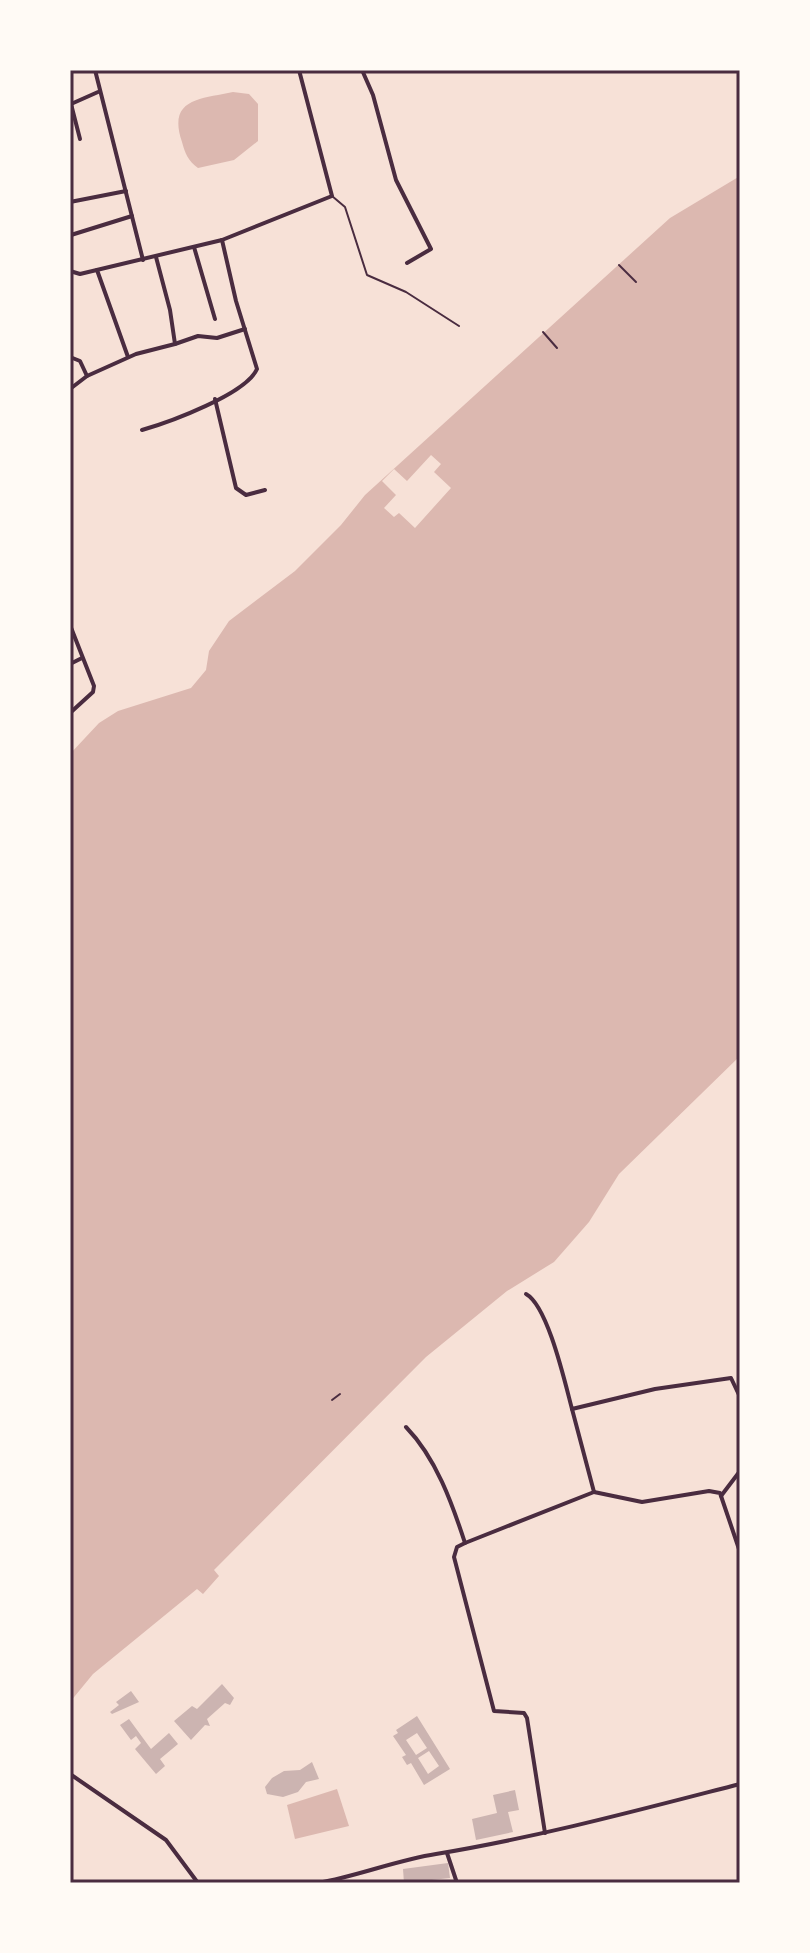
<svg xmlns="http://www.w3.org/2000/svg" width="810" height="1953" viewBox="0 0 810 1953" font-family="Cabin,sans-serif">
<rect width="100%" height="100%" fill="#f7e1d7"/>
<g fill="#dcb8b0">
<path d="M 233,92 L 249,94 L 258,104 L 258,141 L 234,160 L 198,168 C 188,161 185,153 182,142 C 167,98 201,99 233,92 Z"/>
<polygon points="740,176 740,1056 619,1174 589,1222 554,1262 507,1291 426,1357 214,1570 219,1576 203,1594 197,1589 93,1674 70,1702 70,754 99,723 118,711 191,688 206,670 209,651 229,621 295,571 341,525 365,495 670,218"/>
<polygon points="337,1789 349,1826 295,1839 287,1805"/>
</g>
<polygon fill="#f7e1d7" points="431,455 441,464 434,472 451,488 415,528 399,513 394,517 384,508 396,495 382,481 394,469 407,481"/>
<g fill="#ccb4b1" fill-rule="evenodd">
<polygon points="222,1684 234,1698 230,1705 225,1703 207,1719 210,1726 205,1725 191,1740 174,1721 192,1706 197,1709"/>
<polygon points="131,1691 139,1702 112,1714 110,1712 119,1705 116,1702"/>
<path d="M 417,1716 L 450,1769 L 424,1785 L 411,1763 L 407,1765 L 402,1757 L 406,1755 L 393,1736 L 398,1733 L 396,1730 ZM 417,1733 L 427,1748 L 416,1755 L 406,1740 ZM 429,1751 L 439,1766 L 428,1774 L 418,1758 Z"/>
<polygon points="129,1719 151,1749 169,1733 178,1744 160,1759 165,1766 156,1774 135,1749 141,1743 136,1736 131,1740 120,1725"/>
<polygon points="312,1762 319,1779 306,1782 298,1792 283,1797 267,1794 265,1787 272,1778 284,1771 300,1770"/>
<polygon points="515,1790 519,1810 508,1812 513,1832 476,1840 472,1819 497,1813 493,1795"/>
<polygon points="448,1863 450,1878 404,1883 403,1869"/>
</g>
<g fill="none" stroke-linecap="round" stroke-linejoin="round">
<g stroke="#4a2c40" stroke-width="2">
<polyline points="619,265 636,282"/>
<polyline points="543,332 557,348"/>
<polyline points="332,1400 340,1394"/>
</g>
<polyline stroke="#4a2c40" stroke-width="2" points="332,196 345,207 367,275 406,292 459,326"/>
<g stroke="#4a2c40" stroke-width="4">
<polyline points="95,70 143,260"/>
<polyline points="362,70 373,95 396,180 431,249 407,263"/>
<polyline points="80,139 71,104 98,92"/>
<polyline points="70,202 126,191"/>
<polyline points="71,235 132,216"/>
<polyline points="194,247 215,319"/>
<polyline points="97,270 128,357"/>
<polyline points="70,271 80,274 222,240 332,196 299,70"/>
<polyline points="175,344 198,336 217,338 245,329"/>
<polyline points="70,357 80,361 87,376"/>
<polyline points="70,389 87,376 136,354 175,344 170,310 156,257"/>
<polyline points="215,399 236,488 246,495 265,490"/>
<path d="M 142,430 C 170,422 246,394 257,369 L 236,301 L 222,240"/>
<polyline points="70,625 94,686 93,692 70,713"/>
<polyline points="70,664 82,658"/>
<path d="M 526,1294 C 548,1306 565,1383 572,1409 L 655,1389 L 731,1378 L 740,1397"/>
<path d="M 406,1427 C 436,1458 452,1503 465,1543"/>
<polyline points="594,1492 642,1502 709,1491 720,1493 740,1552"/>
<polyline points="721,1496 740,1471"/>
<polyline points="70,1774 166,1840 198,1883"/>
<polyline points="545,1833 527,1718 524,1713 494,1711 454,1557 457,1547 465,1543 594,1492 572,1409"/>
<polyline points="447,1853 457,1883"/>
<path d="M 318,1883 C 358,1876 397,1860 436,1854 C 539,1837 639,1810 740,1784"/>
<polyline points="367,1883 398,1883"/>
</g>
</g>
<rect width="810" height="1953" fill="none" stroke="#fffaf5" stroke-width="144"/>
<rect x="72" y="72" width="666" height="1809" fill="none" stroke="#4a2c40" stroke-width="3"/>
</svg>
